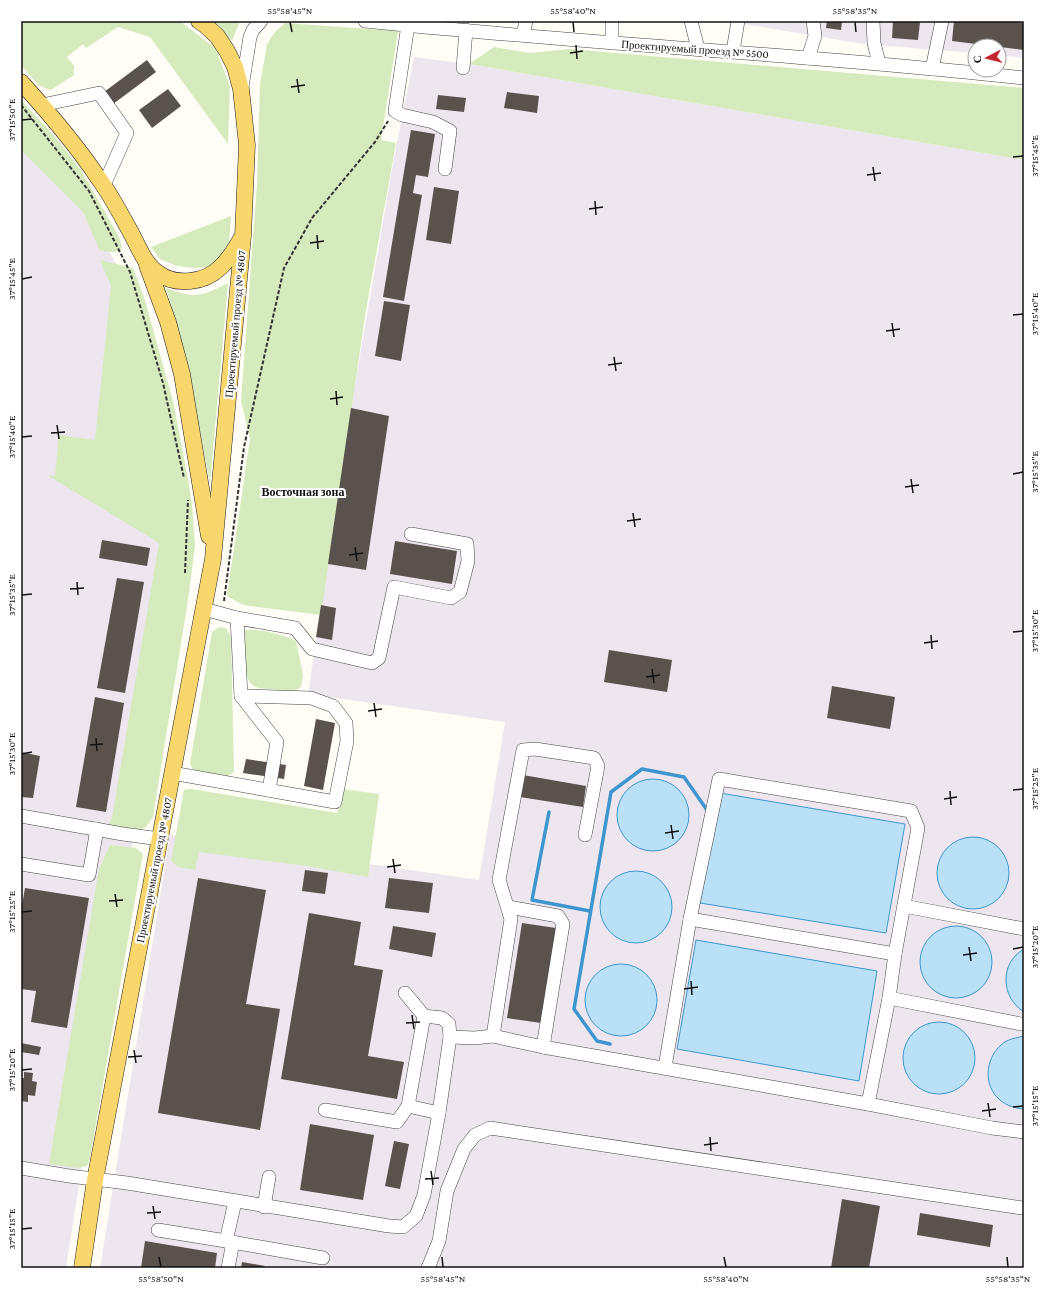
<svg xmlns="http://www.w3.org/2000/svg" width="1045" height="1289" viewBox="0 0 1045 1289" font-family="'Crimson Pro',serif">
<rect width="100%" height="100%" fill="#fffdf5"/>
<g fill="#eee6ef">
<polygon points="727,21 1024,21 1024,58 999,55 999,46 975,46 975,53 863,44"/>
<polygon points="414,57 469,64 1024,160 1024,1268 100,1268 170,835 479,880 505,722 308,694 351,408 394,158"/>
<polygon points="21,113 44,135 129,287 164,485 167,623 66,1268 21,1268"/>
</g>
<g fill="#d5ebbd">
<polygon points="21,21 177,21 181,22 215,48 230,86 228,144 150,37 118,27 86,48 83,44 67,57 74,66 74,75 51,90 39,86 21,65"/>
<polygon points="211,21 240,21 232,41"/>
<polygon points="285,23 398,31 381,140 396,143 366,310 321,615 243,605 227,596 250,439 241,401 257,184 260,85 267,44 275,32"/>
<polygon points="494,47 530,53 569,49 1024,88 1024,160 469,64"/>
<polygon points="21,100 57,139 81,170 118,235 122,246 120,251 112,252 100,251 83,212 21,150"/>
<polygon points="231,216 229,242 218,260 209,267 194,268 177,266 160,259 151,247"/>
<polygon points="100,260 133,268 144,297 173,401 188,479 192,505 195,546 188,600 153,817 146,827 137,831 107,828 112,817 159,543 47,475 55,476 59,435 95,440 111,286"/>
<path d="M 228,283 L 210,483 L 184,351 L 166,288 C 196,299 200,297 228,283 Z"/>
<polygon points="219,627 226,628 231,637 234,772 228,776 194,771 190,764 212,632"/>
<path d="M 244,630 C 261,629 281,634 296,641 L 303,675 L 301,687 C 291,693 284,691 272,689 C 266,689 258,689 254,686 C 240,677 244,645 244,630 Z"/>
<polygon points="191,789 337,813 342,789 379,794 368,877 307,866 199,852 195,870 178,867 171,861 184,790"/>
<polygon points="110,845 136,848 143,854 90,1158 87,1166 78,1168 49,1164 99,869"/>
</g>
<g fill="#b9e0f7" stroke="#3f96cf">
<circle cx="653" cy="815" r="36"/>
<polygon points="720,793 905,824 886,933 700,903"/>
<circle cx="973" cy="873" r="36"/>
<circle cx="636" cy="907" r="36"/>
<circle cx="956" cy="962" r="36"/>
<polygon points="696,940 877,971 859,1081 677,1049"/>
<path d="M 1024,949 L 1024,1012 C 1001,998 999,963 1024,949 Z"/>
<circle cx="621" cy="1000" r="36"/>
<circle cx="939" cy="1058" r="36"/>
<path d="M 1024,1036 L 1024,1109 L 1023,1109 C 1015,1108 1007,1106 1000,1100 C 983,1086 985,1059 1001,1045 C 1007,1039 1016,1038 1024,1036 Z"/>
</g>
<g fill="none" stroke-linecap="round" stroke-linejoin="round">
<g stroke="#3f96cf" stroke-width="3.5">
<polyline points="549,812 532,900 590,911"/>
<polyline points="610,1044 597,1041 574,1009 611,792 642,769 684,777 707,810 707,811"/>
</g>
</g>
<g fill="#5a524d">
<polygon points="827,21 842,21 841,30 826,28"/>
<polygon points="893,21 920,22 918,40 892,38"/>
<polygon points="954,21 1010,21 1024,23 1024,50 952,41"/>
<polygon points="147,60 156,72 113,104 104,92"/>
<polygon points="168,89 181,106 152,128 139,110"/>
<polygon points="507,92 539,96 537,113 504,108"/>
<polygon points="438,95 466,98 464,112 436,109"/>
<polygon points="411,130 435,134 428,177 416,175 413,193 422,195 404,301 383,297"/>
<polygon points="434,187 459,191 451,244 426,240"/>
<polygon points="384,301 410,305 401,361 375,356"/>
<polygon points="351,408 389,416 366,570 328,564"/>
<polygon points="102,540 150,548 147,566 99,558"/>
<polygon points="395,541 457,551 452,584 390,574"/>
<polygon points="117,578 144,582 125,693 97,688"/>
<polygon points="321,605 336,608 332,640 316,637"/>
<polygon points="609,650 672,660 667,692 604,682"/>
<polygon points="832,686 895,697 890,729 827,718"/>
<polygon points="95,697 124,703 106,812 76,807"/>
<polygon points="316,719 335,723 323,790 304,786"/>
<polygon points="21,752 40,756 33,798 21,797"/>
<polygon points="246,759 286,765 284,779 243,773"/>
<polygon points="523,775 586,786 583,807 520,797"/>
<polygon points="305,870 328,873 325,894 302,891"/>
<polygon points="198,878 266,890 246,1004 280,1009 260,1130 158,1113"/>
<polygon points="389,878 433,883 429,913 385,908"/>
<polygon points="25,888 89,898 67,1028 31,1022 36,991 21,989 21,911"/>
<polygon points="309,913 361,922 354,965 383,970 368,1056 404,1062 397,1099 281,1079"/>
<polygon points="522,923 556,928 541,1023 507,1018"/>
<polygon points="393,926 436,933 432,957 389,949"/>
<polygon points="21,1043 41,1047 39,1055 21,1052"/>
<polygon points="24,1072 33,1073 32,1081 37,1082 35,1096 28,1095 28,1102 21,1101 21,1078 24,1078"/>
<polygon points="310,1124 374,1135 363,1200 300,1190"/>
<polygon points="394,1141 409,1144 400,1189 385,1186"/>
<polygon points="842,1199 880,1206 869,1268 831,1268"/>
<polygon points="920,1213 993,1225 990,1247 917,1235"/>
<polygon points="145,1241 217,1253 215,1268 141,1268"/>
<polygon points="242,1262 265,1266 264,1268 241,1268"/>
</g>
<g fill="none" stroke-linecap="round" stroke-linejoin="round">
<defs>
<g id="minor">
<path d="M 365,21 C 584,44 805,54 1024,78"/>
<polyline points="612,21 612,43"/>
<polyline points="691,21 698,49"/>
<polyline points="873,21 874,43 879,63"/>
<polyline points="408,25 395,111 402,115 433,122 450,131 445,169"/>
<polyline points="523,35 526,21"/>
<polyline points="733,51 738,21"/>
<polyline points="808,58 815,36 813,21"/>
<polyline points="463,68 466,30"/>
<polyline points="932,69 942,21"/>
<polyline points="242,87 250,37 253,30 261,21"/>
<polyline points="42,105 99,93 127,133 104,185"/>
<polyline points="204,609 237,618 295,628 312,649 372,663 379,658 394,587 451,598 460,592 468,561 467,544 411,534"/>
<polyline points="241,696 277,742 269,790"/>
<polyline points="172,773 335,802 347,741 346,723 333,706 311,698 241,696 237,618"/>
<polyline points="21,816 123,834 160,839"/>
<polyline points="21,864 89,875 97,829"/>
<polyline points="904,906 1024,929"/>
<polyline points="508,907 558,916 563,924 543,1047"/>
<polyline points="690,919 895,954"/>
<polyline points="405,993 424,1016"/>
<polyline points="493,1036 511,919 499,880 523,750 535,749 594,758 598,766 585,835"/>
<polyline points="450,1037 475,1038 493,1036 543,1047 868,1104 992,1128 1024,1132"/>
<polyline points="665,1067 690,919 719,779 911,811 918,828 895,954 889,998"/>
<polyline points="868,1104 889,998 1021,1024"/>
<polyline points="408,1106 439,1113"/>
<polyline points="21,1168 69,1176 127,1183 389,1226 403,1227 416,1216 424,1195 439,1113 450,1037 449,1024 442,1018 424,1016 408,1106 397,1122 325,1110"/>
<polyline points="235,1202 226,1241 323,1258"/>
<polyline points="264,1207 269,1177"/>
<polyline points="158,1230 226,1241"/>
<polyline points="228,1268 233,1242"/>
<polyline points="428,1268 439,1241 447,1191 464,1149 475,1135 490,1128 1022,1208"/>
</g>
<g id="major">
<path d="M 21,82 C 49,113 76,144 99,179 C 111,195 120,213 130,231 C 138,245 144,264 158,273 C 167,280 179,282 190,281 C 216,279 229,260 241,239"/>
<polyline points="147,265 168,322 182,374 209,536"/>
<polyline points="82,1268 95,1180 213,559 243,236 247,145 241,89 235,67 227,51 217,36 205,25 199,21"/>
</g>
</defs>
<use href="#minor" stroke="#444" stroke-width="14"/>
<use href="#major" stroke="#222" stroke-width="17"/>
<g stroke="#333" stroke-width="2" stroke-dasharray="4 2" stroke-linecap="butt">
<polyline points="21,105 89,191 130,272 163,383 184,478"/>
<polyline points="185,573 188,500"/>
<polyline points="224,601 244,447 284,268 312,218 375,142 388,121"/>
</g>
<use href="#minor" stroke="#fff" stroke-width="13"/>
<use href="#major" stroke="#f9d66b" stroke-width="16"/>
</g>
<path fill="none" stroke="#111" stroke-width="1.5" d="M 290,22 L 292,32M 573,22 L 574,32M 855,22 L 856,32M 576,45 L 577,59M 570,53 L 583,51M 297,79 L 299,93M 291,87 L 305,85M 22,120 L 32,119M 1013,157 L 1023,156M 873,167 L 875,181M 867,175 L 881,173M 595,201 L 596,215M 589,209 L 603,207M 317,235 L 318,249M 310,243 L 324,241M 22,279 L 32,277M 1013,315 L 1023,314M 892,323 L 894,337M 886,331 L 900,329M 614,357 L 616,371M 608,365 L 622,363M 336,391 L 337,405M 330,399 L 343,397M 57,425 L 59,439M 51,433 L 65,432M 22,437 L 32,436M 1013,474 L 1023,472M 911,479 L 913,493M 905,487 L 919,485M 633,513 L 635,527M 627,521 L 641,519M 355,547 L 357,561M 349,555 L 363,553M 77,582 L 78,595M 70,589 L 84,588M 22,595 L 32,594M 1013,632 L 1023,631M 931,635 L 932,649M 924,643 L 938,641M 652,669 L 654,683M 646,677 L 660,675M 374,703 L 376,717M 368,711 L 382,709M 96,738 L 97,751M 90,745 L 103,744M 22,754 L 32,752M 1013,790 L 1023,789M 950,791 L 951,805M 944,799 L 957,797M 671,825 L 673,839M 665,833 L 679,831M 393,859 L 395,873M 387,867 L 401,865M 115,894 L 117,907M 109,901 L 123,900M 22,912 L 32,911M 969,947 L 971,961M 1013,949 L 1023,947M 963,955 L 977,953M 691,981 L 692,995M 684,989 L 698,987M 412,1015 L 414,1029M 406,1023 L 420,1022M 134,1050 L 136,1063M 128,1057 L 142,1056M 22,1070 L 32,1069M 988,1103 L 990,1117M 1013,1107 L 1023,1106M 982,1111 L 996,1109M 710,1137 L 711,1151M 704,1145 L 718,1143M 431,1171 L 433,1185M 425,1179 L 439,1178M 153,1206 L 155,1219M 147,1213 L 161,1212M 22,1229 L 32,1228M 159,1257 L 161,1267M 442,1257 L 443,1267M 724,1257 L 726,1267M 1007,1257 L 1008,1267"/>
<g text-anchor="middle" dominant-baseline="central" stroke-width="4" stroke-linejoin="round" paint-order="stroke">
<g font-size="11" fill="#111" stroke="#fff">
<text transform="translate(695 49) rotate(4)">Проектируемый проезд № 5500</text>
<text transform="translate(235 324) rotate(-85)">Проектируемый проезд № 4807</text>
<text transform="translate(154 870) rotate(-79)">Проектируемый проезд № 4807</text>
</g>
<g font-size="12" font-weight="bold" fill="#111" stroke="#fff">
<text x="303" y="492">Восточная зона</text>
</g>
</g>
<rect width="1045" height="1289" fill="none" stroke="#ffffff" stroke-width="44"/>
<g transform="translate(987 58) rotate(263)"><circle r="19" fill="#ffffff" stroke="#a0a0a0"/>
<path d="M0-3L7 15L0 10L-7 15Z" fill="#c4262e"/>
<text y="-6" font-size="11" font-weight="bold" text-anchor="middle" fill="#111111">С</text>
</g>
<rect x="22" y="22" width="1001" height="1245" fill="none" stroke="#111" stroke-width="1.5"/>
<g font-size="10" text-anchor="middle" fill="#111">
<text x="290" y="14">55°58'45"N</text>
<text x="573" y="14">55°58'40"N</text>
<text x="855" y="14">55°58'35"N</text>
<text transform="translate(11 120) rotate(-90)" y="4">37°15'50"E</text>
<text transform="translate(1034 156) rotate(-90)" y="4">37°15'45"E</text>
<text transform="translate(11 279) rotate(-90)" y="4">37°15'45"E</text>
<text transform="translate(1034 314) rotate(-90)" y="4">37°15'40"E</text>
<text transform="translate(11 437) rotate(-90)" y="4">37°15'40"E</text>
<text transform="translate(1034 472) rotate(-90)" y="4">37°15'35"E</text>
<text transform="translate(11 595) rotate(-90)" y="4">37°15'35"E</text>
<text transform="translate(1034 631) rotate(-90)" y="4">37°15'30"E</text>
<text transform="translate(11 754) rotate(-90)" y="4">37°15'30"E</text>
<text transform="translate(1034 789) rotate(-90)" y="4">37°15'25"E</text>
<text transform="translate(11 912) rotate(-90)" y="4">37°15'25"E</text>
<text transform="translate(1034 947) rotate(-90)" y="4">37°15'20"E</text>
<text transform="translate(11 1070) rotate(-90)" y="4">37°15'20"E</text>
<text transform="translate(1034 1106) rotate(-90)" y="4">37°15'15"E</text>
<text transform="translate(11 1229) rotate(-90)" y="4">37°15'15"E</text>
<text x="161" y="1282">55°58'50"N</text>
<text x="443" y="1282">55°58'45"N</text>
<text x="726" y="1282">55°58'40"N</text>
<text x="1008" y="1282">55°58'35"N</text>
</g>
</svg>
